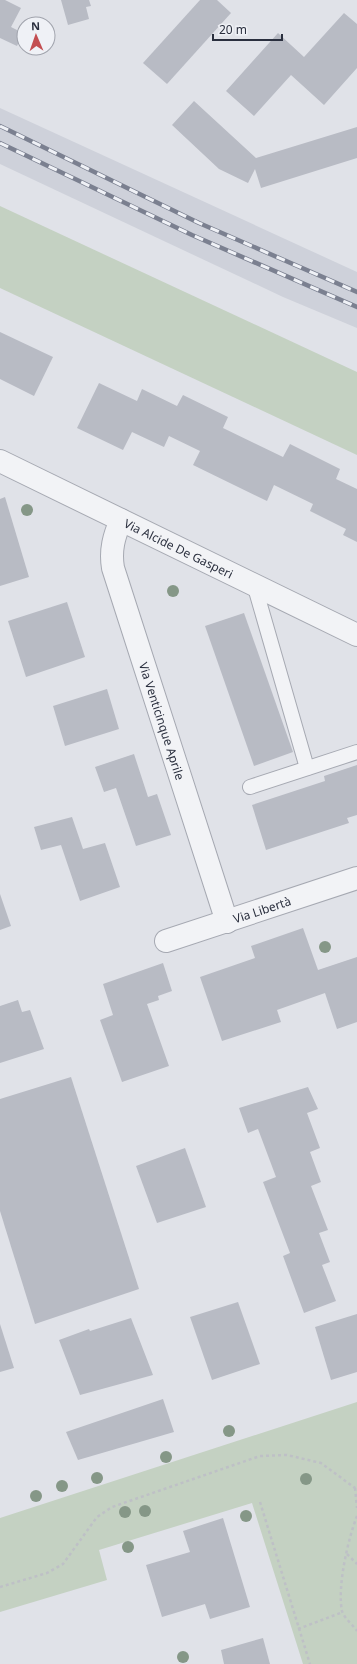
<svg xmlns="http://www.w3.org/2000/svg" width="357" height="1664" viewBox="0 0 357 1664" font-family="'Noto Sans',sans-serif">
<rect width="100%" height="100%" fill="#e0e2e8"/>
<polygon fill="#ced1da" points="0,108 357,272 357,328 283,297 0,164"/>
<g fill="#c4d1c2">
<polygon points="0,206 357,372 357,455 0,288"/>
<polygon points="357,1402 357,1664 303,1664 252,1503 99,1550 107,1580 0,1612 0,1518"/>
</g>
<g fill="#b8bbc4">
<polygon points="0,0 5,0 21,8 11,27 23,33 17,46 0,38"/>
<polygon points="61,0 89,0 91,6 86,7 89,19 68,25"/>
<polygon points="200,0 217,0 231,13 167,84 143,63"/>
<polygon points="344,13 357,24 357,68 324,105 291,75 254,116 226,91 278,33 304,57"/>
<polygon points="194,101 256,158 357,127 357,158 261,188 255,169 248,183 219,169 172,125"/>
<polygon points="0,332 53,357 34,396 0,379"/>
<polygon points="99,383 137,401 142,389 177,406 183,395 228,417 223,428 283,457 290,444 340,469 336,479 357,489 357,542 343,535 346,529 310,511 313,504 274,485 267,501 193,465 200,451 169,436 164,447 132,432 123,450 77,428"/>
<polygon points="5,497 29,577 0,586 0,499"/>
<polygon points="67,602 85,657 26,677 8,621"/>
<polygon points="244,613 293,752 254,766 205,626"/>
<polygon points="107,689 119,729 65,746 53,706"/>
<polygon points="134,754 148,797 157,794 171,835 136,846 116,788 104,792 95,767"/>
<polygon points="357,765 357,815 347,818 349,823 266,850 252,805 325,781 324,776"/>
<polygon points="72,817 83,849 105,843 120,887 80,901 61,845 41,850 34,827"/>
<polygon points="0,894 11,926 0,930"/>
<polygon points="303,928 318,970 357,957 357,1022 337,1029 325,993 277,1010 281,1022 222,1041 200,977 255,958 251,946"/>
<polygon points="163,963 172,991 158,996 159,1000 147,1004 169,1066 122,1082 100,1020 113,1015 103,984"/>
<polygon points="18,1000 22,1012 30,1010 44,1049 0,1063 0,1006"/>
<polygon points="71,1077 139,1289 35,1324 0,1211 0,1099"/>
<polygon points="308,1087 318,1109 307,1113 320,1148 310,1152 321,1182 311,1186 328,1230 319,1233 330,1262 322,1265 336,1301 304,1313 283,1256 290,1253 263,1182 276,1177 258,1129 248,1133 239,1108"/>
<polygon points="185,1148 206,1207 157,1223 136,1166"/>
<polygon points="238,1302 260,1364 212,1380 190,1317"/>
<polygon points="357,1314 357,1372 331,1380 315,1327"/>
<polygon points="131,1318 153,1375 80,1395 59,1340 89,1329 90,1331"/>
<polygon points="0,1324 14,1368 0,1372"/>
<polygon points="163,1399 174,1432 78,1460 66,1432"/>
<polygon points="223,1518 250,1607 210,1619 205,1604 162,1617 146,1565 190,1552 183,1531"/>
<polygon points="263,1638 270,1664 224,1664 221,1650"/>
</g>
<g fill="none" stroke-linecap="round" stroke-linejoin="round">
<defs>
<g id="lane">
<polyline points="254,584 307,768"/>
<polyline points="250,787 357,752"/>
</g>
<g id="street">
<path id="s1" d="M 0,461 L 357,635"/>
<path id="s2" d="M 121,520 C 114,536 110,550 113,568 L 227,922"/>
<path id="s3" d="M 166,941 L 357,878"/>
</g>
</defs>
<use href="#lane" stroke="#a6a9b2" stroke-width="16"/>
<use href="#street" stroke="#a6a9b2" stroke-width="24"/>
<g stroke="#bec0c6" stroke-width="2.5" stroke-dasharray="3 3" stroke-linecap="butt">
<polyline points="355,1488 357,1508"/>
<polyline points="260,1502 310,1664"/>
<path d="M 357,1516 C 348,1539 337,1587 342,1611 C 344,1618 353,1625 357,1631"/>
<polyline points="347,1554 357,1564"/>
<polyline points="0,1587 47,1573 63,1564 97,1517 112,1507 260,1456 287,1455 321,1463 355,1488 357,1487"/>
<polyline points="298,1629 343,1612"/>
</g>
<use href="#lane" stroke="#f2f3f6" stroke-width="14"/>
<use href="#street" stroke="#f2f3f6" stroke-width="22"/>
<defs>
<g id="rail">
<polyline points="0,126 199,223 357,292"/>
<polyline points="0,143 192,235 357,307"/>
</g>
</defs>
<use href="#rail" stroke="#7b8090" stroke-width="4.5"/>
<use href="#rail" stroke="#eff1f6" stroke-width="3" stroke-dasharray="9" stroke-linecap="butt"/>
</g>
<g fill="#859787">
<circle cx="27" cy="510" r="6"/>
<circle cx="173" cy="591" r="6"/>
<circle cx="325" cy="947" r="6"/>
<circle cx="229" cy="1431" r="6"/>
<circle cx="166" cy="1457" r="6"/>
<circle cx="97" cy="1478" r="6"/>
<circle cx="306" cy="1479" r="6"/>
<circle cx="62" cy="1486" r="6"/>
<circle cx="36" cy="1496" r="6"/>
<circle cx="145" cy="1511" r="6"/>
<circle cx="125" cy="1512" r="6"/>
<circle cx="246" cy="1516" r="6"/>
<circle cx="128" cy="1547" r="6"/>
<circle cx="183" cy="1657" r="6"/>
</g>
<g text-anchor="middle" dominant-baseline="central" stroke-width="3" stroke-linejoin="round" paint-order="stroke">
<g font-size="12" fill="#2a2f3e" stroke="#eff1f6">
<text stroke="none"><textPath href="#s1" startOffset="199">Via Alcide De Gasperi</textPath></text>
<text stroke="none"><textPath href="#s2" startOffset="210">Via Venticinque Aprile</textPath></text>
<text stroke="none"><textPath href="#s3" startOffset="101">Via Libertà</textPath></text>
</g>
</g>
<g transform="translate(36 36) rotate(358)"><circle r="19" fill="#eff1f6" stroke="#a0a3ac"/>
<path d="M0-3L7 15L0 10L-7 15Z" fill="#c34e51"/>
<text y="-6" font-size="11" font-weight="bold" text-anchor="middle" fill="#2a2f3e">N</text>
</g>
<path d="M213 34v6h69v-6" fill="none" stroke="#2a2f3e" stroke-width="2"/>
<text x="219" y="34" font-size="12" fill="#2a2f3e" stroke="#eff1f6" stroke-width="3" paint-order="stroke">20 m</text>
</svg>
